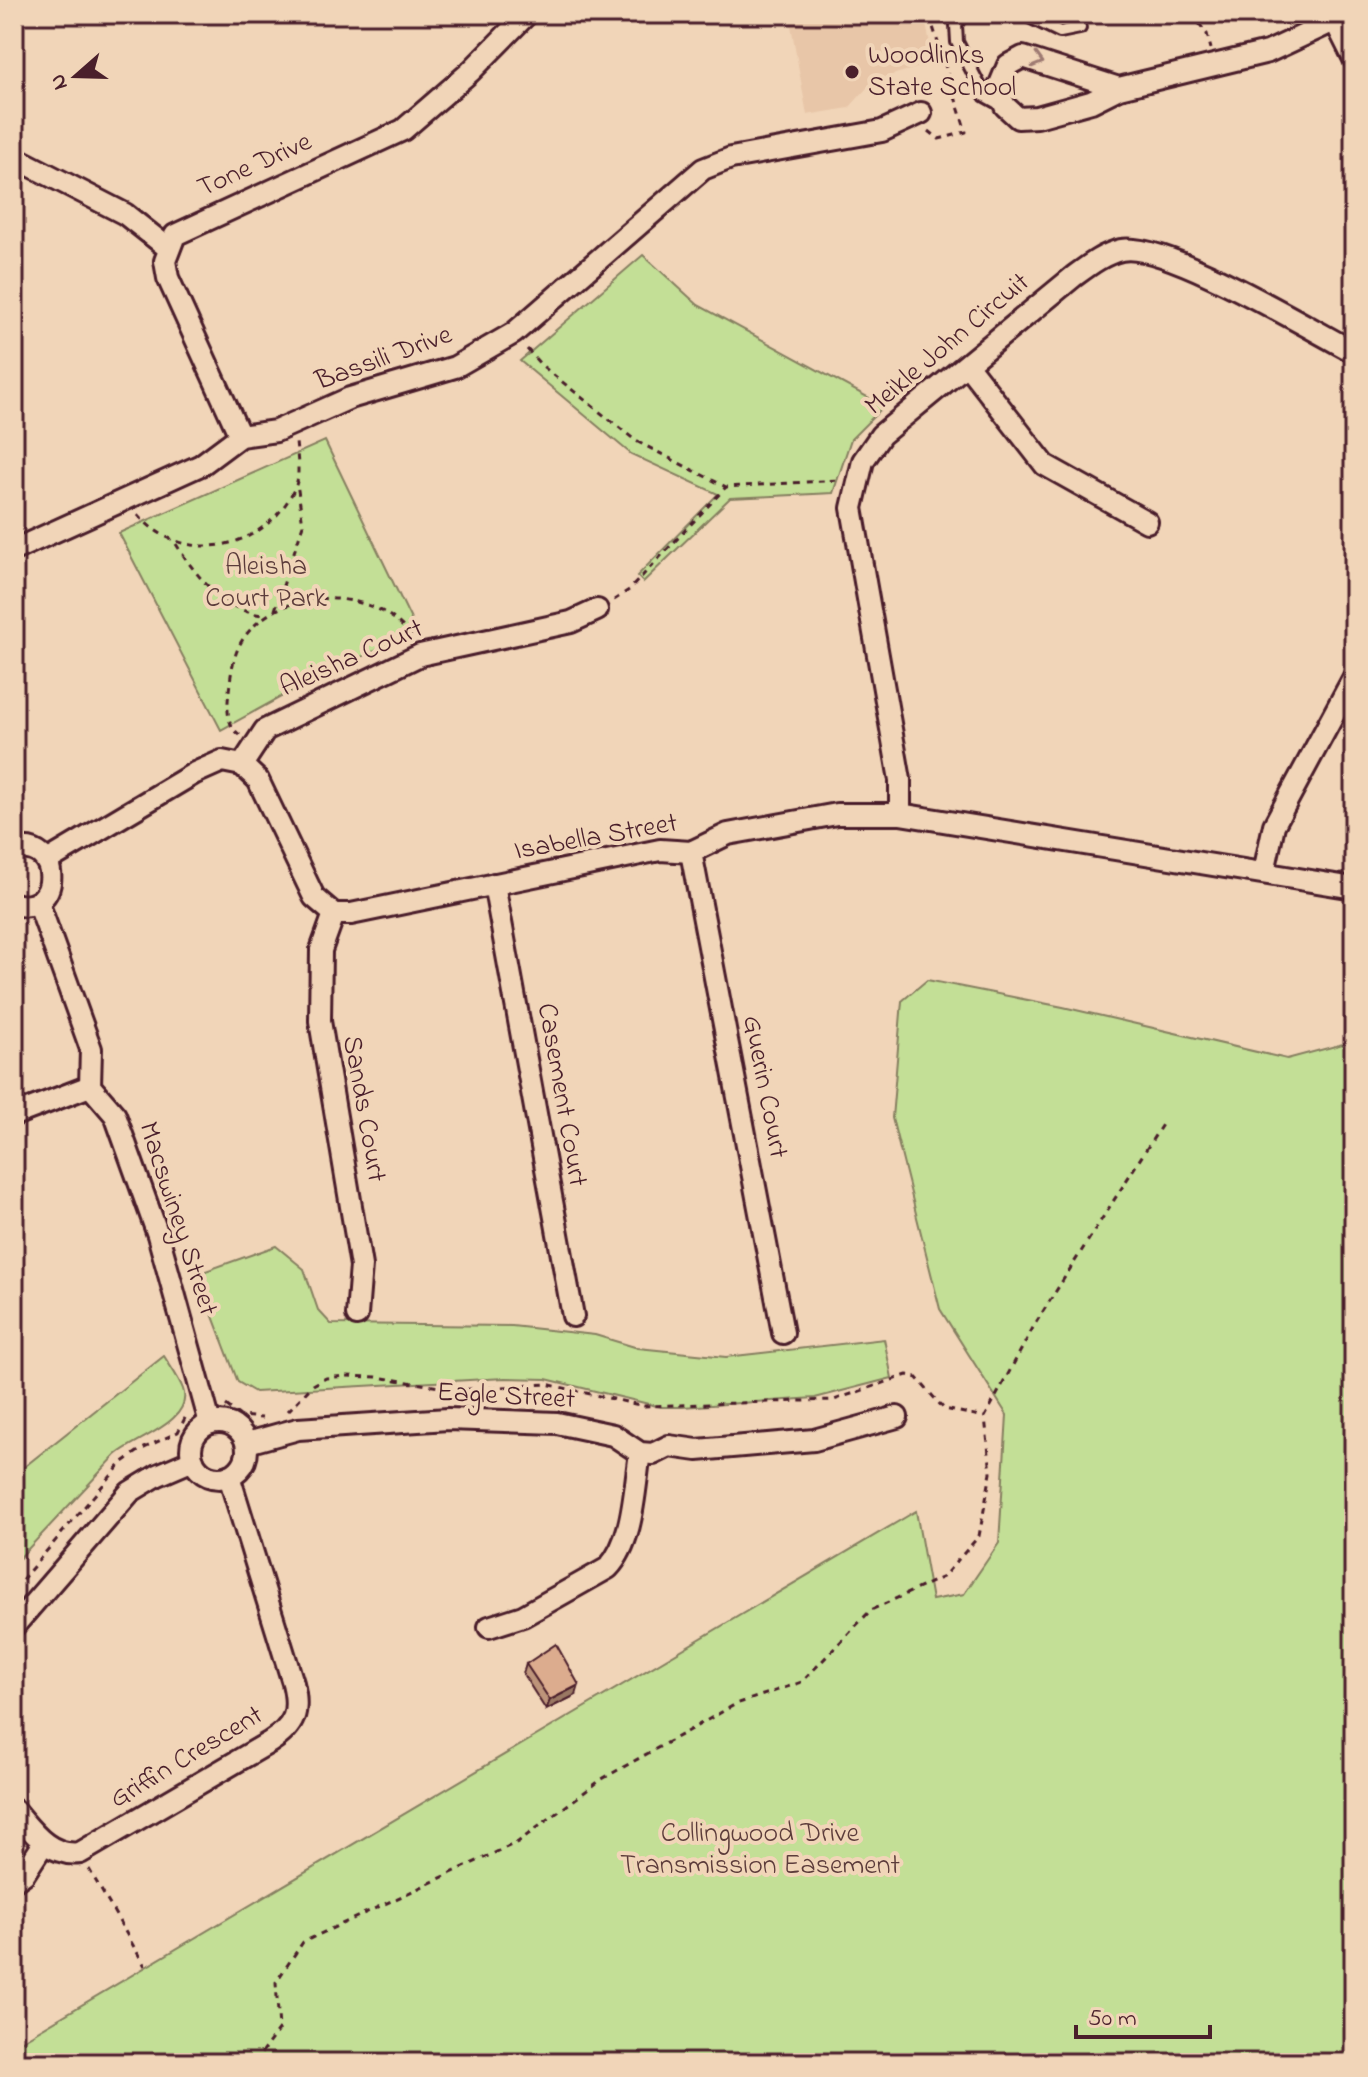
<svg xmlns="http://www.w3.org/2000/svg" width="1368" height="2077" viewBox="0 0 1368 2077" font-family="'Indie Flower',sans-serif">
<rect width="100%" height="100%" fill="#f1d5b8"/>
<filter id="ink" filterUnits="userSpaceOnUse"><feTurbulence type="fractalNoise" baseFrequency=".0125" numOctaves="2"/><feDisplacementMap in="SourceGraphic" scale="16" xChannelSelector="R" yChannelSelector="G"/><feConvolveMatrix kernelMatrix="1 2 1 2 8 2 1 2 1" color-interpolation-filters="sRGB"/></filter>
<g filter="url(#ink)">
<polygon fill="#e8c6a8" points="789,14 924,14 934,63 874,80 849,108 807,115"/>
<g fill="#c3df96" stroke="#867f60" stroke-width="2">
<polygon points="643,255 698,305 884,406 851,439 833,493 730,498 643,582 637,576 718,494 631,454 520,361"/>
<polygon points="325,441 417,632 317,677 221,730 119,533"/>
<polygon points="927,980 1063,1007 1287,1059 1354,1041 1354,2063 14,2063 14,2045 916,1511 932,1600 964,1594 999,1543 1007,1415 940,1309 892,1118 902,1001"/>
<polygon points="276,1246 304,1269 318,1310 331,1324 512,1326 595,1335 638,1348 726,1357 884,1339 892,1378 815,1398 682,1407 661,1407 546,1379 505,1378 255,1392 238,1382 197,1274"/>
<path d="M 164,1356 C 170,1366 179,1378 183,1389 C 194,1421 136,1438 116,1455 L 14,1564 L 14,1475 Z"/>
</g>
<g fill="none" stroke-linecap="round" stroke-linejoin="round">
<defs>
<g id="service">
<polyline points="963,14 956,25 957,42 985,96 1003,106"/>
<polyline points="1023,14 1060,32 1080,28"/>
</g>
<g id="minor">
<polyline points="1336,23 1354,59"/>
<polyline points="1119,88 1023,57 1008,65 998,89 1005,106 1018,118 1037,117 1091,102 1119,88 1268,52 1349,14"/>
<polyline points="14,157 125,214 168,248"/>
<polyline points="968,366 1045,465 1147,522"/>
<polyline points="240,436 168,278 165,261 175,235 403,130 470,72 527,14"/>
<polyline points="14,550 201,465 240,436 276,431 350,398 455,367 514,333 703,169 731,158 882,131 921,113"/>
<polyline points="242,765 265,730 420,655 571,622 597,610"/>
<path d="M 900,814 L 900,780 L 852,508 L 863,461 L 881,435 L 1073,277 C 1088,266 1103,254 1121,250 C 1165,241 1308,328 1354,352"/>
<path d="M 14,850 C 63,838 62,917 14,904"/>
<polyline points="691,852 783,1333"/>
<polyline points="47,861 195,773 222,761 242,765 258,780 314,897 334,914 351,914 660,850 691,852 728,834 837,814 900,814 1354,888"/>
<polyline points="1264,872 1274,825 1354,677"/>
<polyline points="494,884 573,1316"/>
<polyline points="38,902 91,1049 90,1086 115,1115 158,1235 210,1423"/>
<polyline points="334,914 321,950 320,1021 361,1266 357,1315"/>
<polyline points="14,1115 90,1086"/>
<circle cx="219" cy="1450" r="28"/>
<polyline points="247,1443 298,1429 448,1419 557,1423 613,1435 640,1453 653,1454 669,1446 697,1450 814,1440 897,1417"/>
<polyline points="14,1626 130,1492 158,1475 193,1460"/>
<path d="M 489,1627 L 523,1616 L 608,1568 C 634,1540 634,1490 640,1453"/>
<path d="M 14,1810 C 32,1831 49,1857 80,1853 L 270,1742 C 295,1726 300,1712 293,1683 L 229,1476"/>
<polyline points="14,1881 24,1874 44,1843"/>
</g>
</defs>
<use href="#service" stroke="#4a1f2b" stroke-width="16"/>
<use href="#minor" stroke="#4a1f2b" stroke-width="26"/>
<g stroke="#4a1f2b" stroke-width="3" stroke-dasharray="6 6" stroke-linecap="butt">
<polyline points="1192,14 1207,34 1211,49"/>
<polyline points="929,131 939,139 966,132 929,14"/>
<polyline points="527,349 540,364 636,441 726,487 838,480"/>
<path d="M 138,515 C 185,568 269,550 296,485 C 300,474 297,454 296,442"/>
<path d="M 176,544 C 196,576 225,613 265,615"/>
<polyline points="614,600 629,590 726,487"/>
<polyline points="275,610 303,525 297,483"/>
<path d="M 240,735 C 226,725 227,708 229,691 C 231,674 233,654 243,639 C 273,594 343,588 387,614 C 397,620 406,630 414,638"/>
<polyline points="226,1405 240,1416 262,1418"/>
<polyline points="288,1411 313,1385 326,1378 345,1376 377,1377 459,1390 546,1384 644,1406 834,1400 907,1375 915,1376 944,1409 985,1417"/>
<polyline points="14,1589 122,1463 140,1450 178,1432 187,1414"/>
<polyline points="89,1869 145,1966"/>
<polyline points="254,2063 279,2029 276,1982 303,1942 518,1842 602,1779 736,1704 802,1682 871,1610 943,1577 979,1536 991,1473 985,1417 1035,1324 1163,1123"/>
</g>
<use href="#service" stroke="#f1d5b8" stroke-width="10"/>
<use href="#minor" stroke="#f1d5b8" stroke-width="20"/>
</g>
<polygon fill="#bd947a" stroke="#4a1f2b" stroke-width="2" points="526,1664 576,1695 546,1710 523,1674"/>
<polygon fill="#9a7863" stroke="#4a1f2b" stroke-width="2" points="579,1685 576,1695 546,1710 550,1700"/>
<polygon fill="#dcac8e" stroke="#4a1f2b" stroke-width="2" points="556,1644 579,1685 550,1700 526,1664"/>
<defs><path id="oneway-chevron" d="M-2-3.5L2.5 0L-2 3.5" fill="none" stroke-width="1.6" stroke-linecap="round" stroke-linejoin="round" transform="scale(2)"/></defs>
<use stroke="#9e7a72" href="#oneway-chevron" transform="translate(1038 61) rotate(16)"/>
</g>
<circle fill="#4a1f2b" stroke="#f1d5b8" stroke-width="3" cx="852" cy="72" r="8"/>
<g text-anchor="middle" dominant-baseline="central" stroke-width="8" stroke-linejoin="round" paint-order="stroke">
<g font-size="28" fill="#4a1f2b" stroke="#f1d5b8" text-anchor="start">
<text x="868" y="56">Woodlinks<tspan x="868" dy="32">State School</tspan></text>
</g>
<g font-size="28" fill="#4a1f2b" stroke="#f1d5b8">
<text transform="translate(255 166) rotate(-24)">Tone Drive</text>
<text transform="translate(948 345) rotate(-40)">Meikle John Circuit</text>
<text transform="translate(384 359) rotate(-20)">Bassili Drive</text>
<text transform="translate(352 659) rotate(-24)">Aleisha Court</text>
<text transform="translate(596 838) rotate(-10)">Isabella Street</text>
<text transform="translate(764 1087) rotate(79)">Guerin Court</text>
<text transform="translate(561 1095) rotate(80)">Casement Court</text>
<text transform="translate(363 1109) rotate(80)">Sands Court</text>
<text transform="translate(177 1219) rotate(72)">Macswiney Street</text>
<text transform="translate(506 1397) rotate(3)">Eagle Street</text>
<text transform="translate(187 1758) rotate(-31)">Griffin Crescent</text>
</g>
<g font-size="28" fill="#5c3c3b" stroke="#f1d5b8">
<text x="266" y="567">Aleisha<tspan x="266" dy="32">Court Park</tspan></text>
<text x="760" y="1834">Collingwood Drive<tspan x="760" dy="32">Transmission Easement</tspan></text>
</g>
</g>
<rect width="1368" height="2077" fill="none" stroke="#f1d5b8" stroke-width="48"/>
<rect x="24" y="24" width="1320" height="2029" fill="none" stroke="#4a1f2b" stroke-width="3" filter="url(#ink)"/>
<g transform="translate(76 76) rotate(250)" stroke="#f1d5b8" stroke-width="6" paint-order="stroke">
<path d="M0-6L14 30L0 20L-14 30Z" fill="#4a1f2b"/>
<text y="-12" font-size="22" font-weight="bold" text-anchor="middle" fill="#4a1f2b">N</text>
</g>
<path d="M1076 2025v12h134v-12" fill="none" stroke="#4a1f2b" stroke-width="4"/>
<text x="1088" y="2025" font-size="24" fill="#4a1f2b" stroke="#f1d5b8" stroke-width="6" paint-order="stroke">50 m</text>
</svg>
